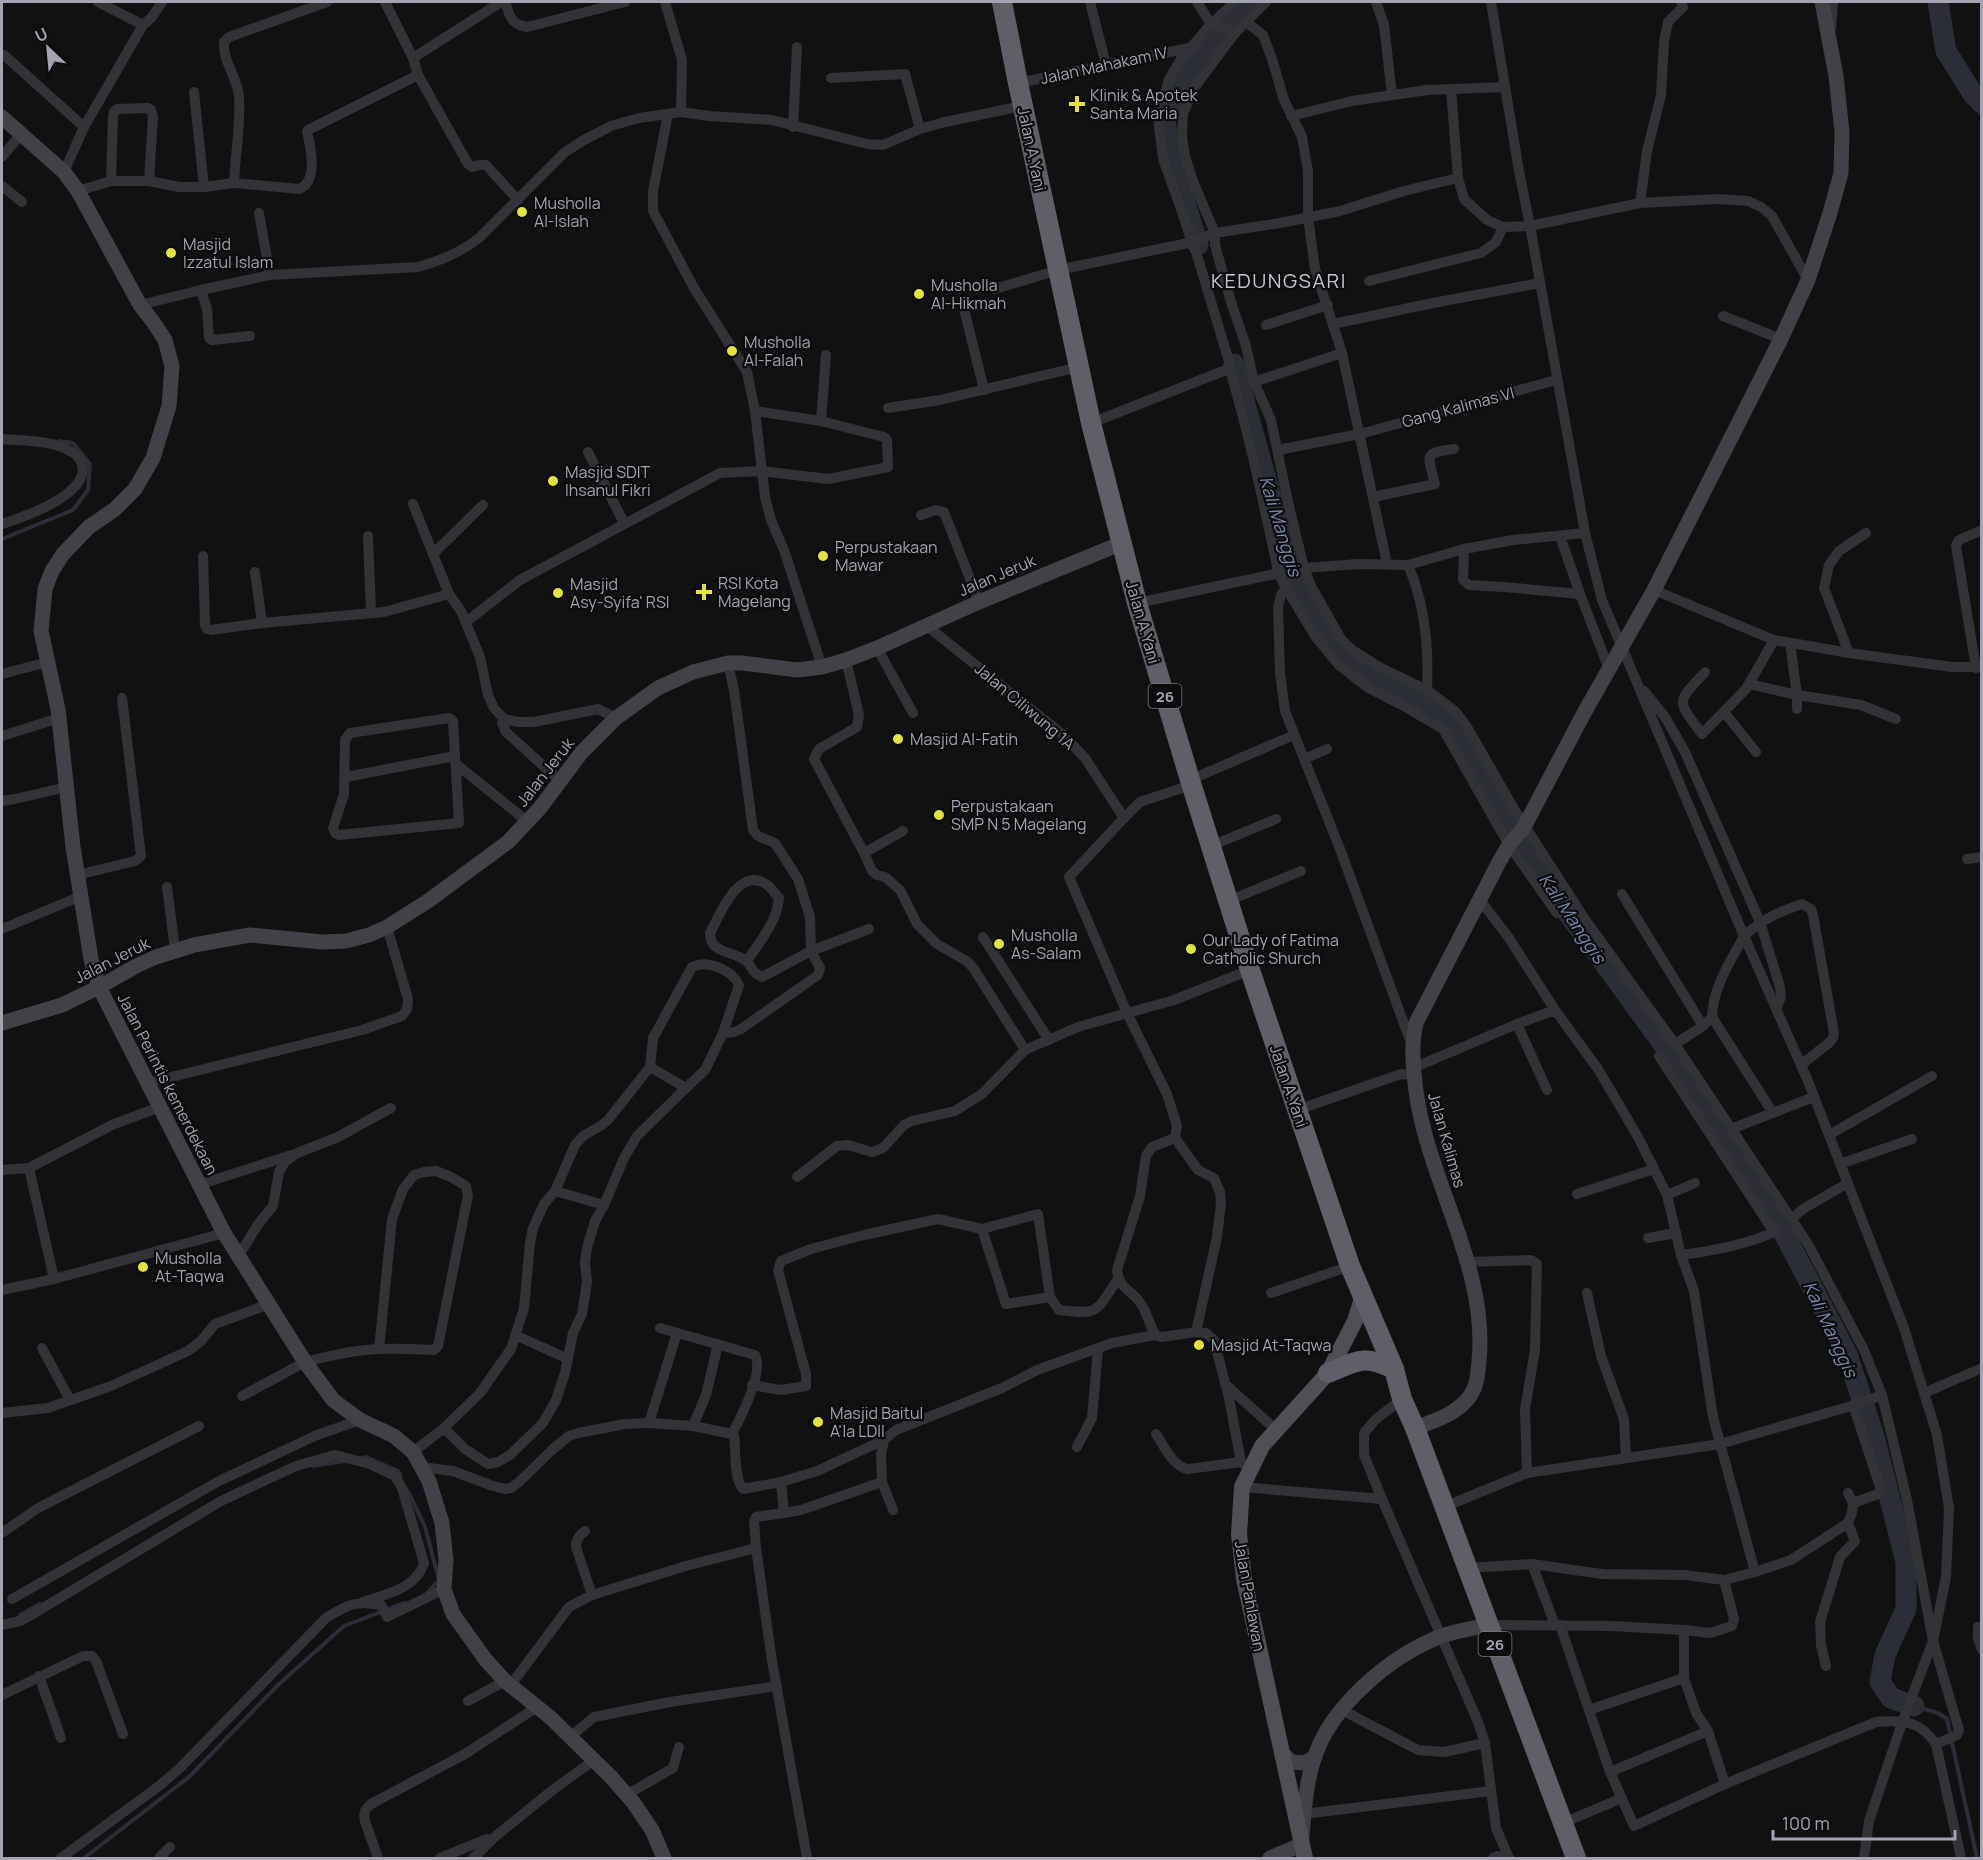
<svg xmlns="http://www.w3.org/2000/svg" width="1983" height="1860" viewBox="0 0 1983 1860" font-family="Manrope,sans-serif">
<rect width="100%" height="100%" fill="#121112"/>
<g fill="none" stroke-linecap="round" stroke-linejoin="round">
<g stroke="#2b2d37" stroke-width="4">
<polyline points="2,539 73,510 88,490 90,464 73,443 59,441"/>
<polyline points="361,1458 366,1457 398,1471 401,1476"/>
<polyline points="313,1466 344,1461"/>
<polyline points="408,1491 425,1527 439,1580 427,1593"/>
<polyline points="20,1615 40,1604"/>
<polyline points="1914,1706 1938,1713 1947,1719 1977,1858"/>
<polyline points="84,1858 189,1777 279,1684 344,1626 404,1603"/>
</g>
<g stroke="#2b2d37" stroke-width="21">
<polyline points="1938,2 1946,51 1973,94 1982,103"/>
<polyline points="1198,245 1170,153 1165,120 1175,93 1194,63 1256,2"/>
<polyline points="1234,364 1291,569 1334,650 1380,683 1431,709 1450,723 1509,820 1529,849 1563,906 1674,1059 1735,1147 1787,1239 1847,1354 1874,1436 1906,1562 1906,1609 1885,1655 1880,1682 1891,1698 1914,1706"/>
</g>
<g stroke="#333237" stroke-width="10">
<polyline points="98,2 143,25"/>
<polyline points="385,2 413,58"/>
<polyline points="501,2 413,58 418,75 468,164 472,167 479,165 486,165 518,200"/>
<path d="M 505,2 C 510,16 510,24 527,27 L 625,2"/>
<polyline points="665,2 682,60 681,112"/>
<polyline points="1090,2 1106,65"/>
<polyline points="1197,2 1211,24 1235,33 1266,2"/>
<polyline points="1376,2 1384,25 1392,95"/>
<path d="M 1491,2 L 1519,171 L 1530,226 L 1585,533 L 1602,600 L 1744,936 C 1730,962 1713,987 1712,1017 L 1703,1026 L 1675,1044"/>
<polyline points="1246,22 1263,35 1272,59 1284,100 1302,137 1308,171 1308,217 1315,269 1342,353 1387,564"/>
<polyline points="1831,28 1833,2"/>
<polyline points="1235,33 1194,88 1183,114 1182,137 1185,156 1194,184 1215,233 1215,245 1231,302 1246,346 1254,382 1271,420 1288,502 1304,568 1311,586 1341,639 1351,649 1379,667 1427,690 1455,711 1467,727 1514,809 1584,918 1675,1044 1808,1244 1864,1350 1882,1395 1907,1500 1933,1641 1959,1730 1957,1735 1936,1744"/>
<polyline points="4,55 84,127"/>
<polyline points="831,78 905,74 920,129"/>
<polyline points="1018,83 1189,48"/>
<polyline points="1451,89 1458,178 1464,199 1487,220 1503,227 1530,226 1640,203 1718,199 1748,201 1761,207 1772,216 1808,280"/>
<polyline points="194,92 204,187"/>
<polyline points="668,114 653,191 653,211 694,288 747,372 755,411 765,497 771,520 784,550 822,667"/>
<polyline points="1291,116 1352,101 1427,90 1505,87"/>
<polyline points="793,127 797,47"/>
<polyline points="2,157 21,134"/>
<polyline points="64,172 84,127 143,25 152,17 162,2"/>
<path d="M 111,181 L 149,181 L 179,187 L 204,187 L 234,183 L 299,189 C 318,182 311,148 307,132 L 308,130 L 418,75"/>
<path d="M 234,183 C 235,156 241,123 239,97 C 238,78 222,60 224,42 L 229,37 L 327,2"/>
<polyline points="2,186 22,202"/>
<polyline points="78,191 111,181 113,117 114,112 117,109 148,108 151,110 153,117 149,181"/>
<polyline points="1640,203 1647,151 1661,95 1664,42 1668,22 1683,7 1681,2"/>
<polyline points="259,213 270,275"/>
<polyline points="1369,281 1481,253 1496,242 1503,227"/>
<polyline points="995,289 1058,270 1193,242 1215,233 1280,223 1340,211 1404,191 1458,178"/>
<polyline points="201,290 207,309 209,338 212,340 250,336"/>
<path d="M 140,305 L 201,290 L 270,275 L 418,267 C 439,261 462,252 479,238 L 565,152 L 584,140 L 611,126 L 639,118 L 681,112 L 709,116 L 772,120 L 867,144 L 883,145 L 920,129 L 945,122 L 1022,106"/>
<polyline points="963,305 984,390"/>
<polyline points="1723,316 1781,339"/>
<polyline points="1333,324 1433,303 1540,283"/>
<polyline points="1266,325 1328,305"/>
<polyline points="1231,368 1193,242 1163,159 1158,118 1169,79 1181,59 1211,24 1235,2"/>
<polyline points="1254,382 1342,353"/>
<polyline points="888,408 940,400 1079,367"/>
<polyline points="821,421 826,355"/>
<polyline points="1091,423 1231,368 1257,474 1279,575 1286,588 1281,595 1278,607 1280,673 1285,711 1340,849 1411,1043"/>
<path d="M 2,439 C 23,441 52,440 70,451 C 77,454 83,462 83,469 C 82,497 24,517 2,524"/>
<polyline points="1278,450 1360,434 1556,380"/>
<polyline points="588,452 624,523"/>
<path d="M 1373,497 L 1435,484 C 1428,455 1422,453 1454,449"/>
<polyline points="413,504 449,594 461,611 480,657 488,695 494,708 504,719 518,722 534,722 598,709 616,718"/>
<polyline points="921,515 936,510 944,512 979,602"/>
<polyline points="368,536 371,613"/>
<polyline points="1560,536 1580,594 1609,669"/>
<polyline points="1464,549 1463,580 1469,585 1503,587 1580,594"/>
<polyline points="433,554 483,505"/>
<polyline points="203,556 205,625 207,629 211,630 262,623 384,612 449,594"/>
<polyline points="1408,565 1464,549 1513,540 1585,533"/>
<polyline points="255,572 262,623"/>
<polyline points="1286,588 1315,636 1339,665 1367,687 1402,705 1443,729 1509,845 1557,913 1574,902"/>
<polyline points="1654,590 1774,640 1849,653 1952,667 1982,667"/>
<path d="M 1137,603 L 1304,568 L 1358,564 L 1408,565 C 1425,604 1429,648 1427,690"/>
<polyline points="466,622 520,580 720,473 761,471 828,479 888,467 887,440 884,437 821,421 755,411"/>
<path d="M 927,626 L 1062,734 L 1085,758 L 1124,818 L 1069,877 L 1127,1013 L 1167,1094 L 1177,1126 L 1175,1138 L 1152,1147 L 1146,1156 L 1140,1196 L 1117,1270 C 1119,1290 1132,1289 1141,1304 C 1147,1313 1150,1325 1155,1335"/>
<polyline points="1790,643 1797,695 1797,709"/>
<polyline points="877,648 913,713"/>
<polyline points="1849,653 1824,588 1829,565 1839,551 1866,533"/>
<polyline points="846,660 859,715 857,727 819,749 814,759 864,853 903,831"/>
<path d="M 728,663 L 734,690 L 753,830 L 758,836 L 775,843 L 798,879 L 810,917 L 811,951 L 762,977 C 750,972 753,966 745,960 C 733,951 709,953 710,933 C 720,915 738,866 766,884 C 771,887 775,894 779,898 C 777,922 760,941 747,961"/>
<polyline points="1976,668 1956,546 1959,540 1982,530"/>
<path d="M 1705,672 C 1676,704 1676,699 1702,734 L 1746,689 L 1774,640"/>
<polyline points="2,674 48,662"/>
<polyline points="1749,684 1797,695 1861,705 1896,719"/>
<polyline points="1644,691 1665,717 1685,752 1760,922 1780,987 1781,997 1776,1009"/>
<polyline points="1724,712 1756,752"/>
<polygon points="449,718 453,721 459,823 339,835 335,833 333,828 344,794 345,740 350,733"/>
<polyline points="504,719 502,723 506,732 560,781"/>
<polyline points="2,736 59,718"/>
<polyline points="1304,759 1327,749"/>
<polyline points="456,764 528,822"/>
<polyline points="346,777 455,756"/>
<polyline points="1190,780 1294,735"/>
<polyline points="2,801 15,799 67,787"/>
<polyline points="1124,818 1140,802 1191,785"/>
<polyline points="1211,846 1276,819"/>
<polyline points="864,853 872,871 877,875 885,877 900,890 917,924 937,944 968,962 974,969 1025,1050"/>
<polyline points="1967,859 1982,857"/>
<polyline points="77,875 135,861 141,856 122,698"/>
<polyline points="167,887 175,950"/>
<polyline points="1622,894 1703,1026"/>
<polyline points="1480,900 1509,938 1555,1010"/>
<polyline points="1228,901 1301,871"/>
<polyline points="2,929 81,896"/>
<polyline points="983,937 1049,1040"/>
<polyline points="1712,1017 1773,1113"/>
<polyline points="1517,1024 1547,1090"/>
<polyline points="723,1033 734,1032 741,1029 818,975 820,968 811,951 869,929"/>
<path d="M 1659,1056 L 1774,1232 C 1746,1245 1712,1251 1681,1255"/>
<path d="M 1801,1065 L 1830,1042 L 1833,1038 L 1834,1033 L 1813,915 L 1811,909 L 1802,904 C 1778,912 1763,919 1744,936 C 1765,984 1787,1033 1808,1081 L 1904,1328 L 1937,1435 L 1949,1508 L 1946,1577 L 1933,1641 L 1903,1720 L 1869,1821 L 1864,1858"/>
<polyline points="1413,1068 1517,1024 1555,1010 1598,1069 1638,1137 1667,1195 1681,1255 1694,1291 1713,1417 1755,1572"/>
<polyline points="147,1083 362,1030 402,1016 407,1009 408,999 387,927"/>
<polyline points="1297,1110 1401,1074 1414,1075"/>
<polyline points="1731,1129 1814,1097"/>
<polyline points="1829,1135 1932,1076"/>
<polyline points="1175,1138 1198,1170 1214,1178 1220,1192 1221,1203 1217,1237 1196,1332"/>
<polyline points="1840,1164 1912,1139"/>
<polyline points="29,1168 54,1279"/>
<polyline points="2,1170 29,1168 114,1124 160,1107"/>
<polyline points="797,1177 837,1146 848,1145 872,1152 883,1148 904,1125 912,1121 955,1111 982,1094 1025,1050 1078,1027 1174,1000 1250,970"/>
<polyline points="198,1185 295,1154 338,1137 391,1108"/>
<polyline points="1577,1194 1654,1169"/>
<polyline points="1667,1195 1695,1183"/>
<polyline points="604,1205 624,1158 637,1136 686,1088"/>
<polyline points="1792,1219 1803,1209 1848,1183"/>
<polyline points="1648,1238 1676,1233"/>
<polyline points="239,1255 259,1223 273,1206 279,1172 285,1162 293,1156"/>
<polyline points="1467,1262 1531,1260 1537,1264 1535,1350 1525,1409 1527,1473"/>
<polyline points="2,1290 54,1279 224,1233"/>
<polyline points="1271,1293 1350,1266"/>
<polyline points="1587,1293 1601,1356 1624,1419 1626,1458"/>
<path d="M 1050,1297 L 1006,1304 L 982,1229 L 1038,1214 L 1050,1297 L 1059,1310 C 1101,1315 1095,1312 1118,1279"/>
<path d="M 660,1328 L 755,1355 C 764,1372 741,1417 732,1434 L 734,1436 C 736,1451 734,1480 743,1489 L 781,1482 L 817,1471 L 884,1440"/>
<polyline points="515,1335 568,1359"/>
<polyline points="42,1348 70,1400"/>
<polyline points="1225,1384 1275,1429"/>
<polyline points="752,1385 781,1390 806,1386 806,1374 778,1270 781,1261 811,1249 864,1235 938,1219 982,1229"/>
<polyline points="1924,1393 1982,1368"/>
<path d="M 242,1396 L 305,1362 C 328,1356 353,1350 378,1349 C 396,1348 415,1349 434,1350 L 438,1346 L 468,1195 L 466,1186 L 451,1177 L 436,1171 L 424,1172 L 414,1175 L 403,1189 L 392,1219 L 379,1349"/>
<polyline points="2,1413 48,1408 111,1386 188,1351 201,1341 215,1324 269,1304"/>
<polyline points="649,1423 677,1333"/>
<polyline points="693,1426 732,1434"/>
<polyline points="444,1428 465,1449 488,1464 498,1462 510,1455 543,1423 556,1400 565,1373 573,1333 582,1314 587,1282 585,1263 587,1248 595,1221 604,1205 555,1191"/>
<path d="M 1156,1434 C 1165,1447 1172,1466 1188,1469 L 1241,1462"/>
<polyline points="1077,1447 1092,1418 1098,1349"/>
<path d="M 413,1452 L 444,1428 L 480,1393 L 511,1349 L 524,1308 L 530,1243 L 533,1228 L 544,1204 L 555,1191 L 575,1145 L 583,1136 L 602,1125 L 608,1120 L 650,1067 L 653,1038 L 692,967 C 707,959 732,970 739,985 L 723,1033 L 705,1070 L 686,1088 L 650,1067"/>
<polyline points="421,1467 453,1471 490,1485 505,1489 511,1488 518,1483 553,1449 569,1436 578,1433 625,1424 649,1423 693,1426 706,1395 718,1344"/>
<polyline points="1242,1487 1382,1499 1478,1722 1485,1743 1496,1828 1509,1858"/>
<polyline points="1382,1499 1364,1455 1364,1433 1376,1419 1402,1399"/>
<polyline points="1853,1503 1878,1494 1881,1490 1853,1405"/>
<polyline points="1444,1507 1527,1473 1720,1444 1858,1404 1882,1395"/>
<polyline points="893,1510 882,1482 881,1454 884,1440 896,1430 1002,1388 1037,1370 1112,1343 1155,1335 1162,1337 1196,1332 1206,1333 1214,1340 1229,1398 1241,1462 1250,1469"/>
<polyline points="784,1513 801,1510 882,1482"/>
<path d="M 585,1531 C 579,1536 576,1539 576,1547 L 592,1595"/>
<polyline points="2,1533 38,1508 199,1426"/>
<polyline points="756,1548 754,1521 756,1517 784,1513 781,1482"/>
<polyline points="1532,1564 1555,1625"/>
<polyline points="1467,1568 1532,1564 1602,1574 1685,1575 1724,1580 1755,1572 1791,1560 1848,1523 1852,1513 1853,1503 1848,1493"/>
<polyline points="12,1599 219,1481 317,1435 360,1420"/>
<path d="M 2,1625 L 20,1621 L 33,1614 L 221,1501 L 296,1466 L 335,1455 L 370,1464 L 395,1476 L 402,1488 L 424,1563 C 416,1589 386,1594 363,1602"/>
<polyline points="1487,1625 1611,1626 1684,1630 1684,1678 1696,1713 1708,1731 1725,1784"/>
<path d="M 1560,1625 L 1610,1772 L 1634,1826 L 1725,1784 L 1876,1722 C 1903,1720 1919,1720 1936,1744 L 1961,1858"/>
<polyline points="1978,1627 1978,1638 1982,1650"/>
<polyline points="1684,1630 1710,1633 1732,1626 1734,1619 1724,1580"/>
<polyline points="1826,1666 1821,1645 1820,1622 1840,1557 1855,1541 1848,1523"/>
<polyline points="39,1676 61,1738"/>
<polyline points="510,1686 569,1607 592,1595 686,1566 756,1548 772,1661 807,1858"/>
<polyline points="2,1695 83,1656 92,1656 96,1661 123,1734"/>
<polyline points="468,1701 505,1681"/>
<polyline points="1342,1710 1418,1750 1444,1752 1485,1743"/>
<polyline points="1589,1710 1684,1678"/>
<polyline points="570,1737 594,1717 670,1702 777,1686"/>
<polyline points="1610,1772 1708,1731"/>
<polyline points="626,1795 673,1768 679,1747"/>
<polyline points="1304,1814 1491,1791"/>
<polyline points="1563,1823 1622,1798"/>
<path d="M 61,1858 L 159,1786 L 180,1768 L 326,1618 C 347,1605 356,1600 381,1605 L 387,1617 L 444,1589"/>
<polyline points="159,1858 170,1847"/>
<path d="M 378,1858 L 365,1821 C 363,1813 365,1809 371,1804 L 465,1754 L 537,1707"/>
<polyline points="440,1858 487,1839"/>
<polyline points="473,1858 497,1835 554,1789 594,1760"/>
<polyline points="1493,1858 1498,1856"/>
</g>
<g stroke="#414147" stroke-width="15">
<polyline points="2,117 64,172 78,191 140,305 154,323 165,340 172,366 169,406 153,458 135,489 115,509 89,527 63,554 52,571 45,589 41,631 58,709 73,847 91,959 99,987 224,1233 305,1362 333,1400 360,1420 394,1436 413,1452 429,1481 442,1523 446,1560 444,1589 453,1614 485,1659 505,1681 551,1718 611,1777 633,1802 652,1830 664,1858"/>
<polyline points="2,1023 62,1005 99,987 138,965 156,957 194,945 250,935 322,942 346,941 369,935 387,927 428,901 508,842 540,808 581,753 616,718 658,688 693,672 728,663 742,663 797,670 822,667 846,660 877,648 979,602 1122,543"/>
<path d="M 1415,1428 C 1435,1421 1457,1414 1470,1396 C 1477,1386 1478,1373 1479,1361 C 1489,1261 1420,1172 1414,1072 C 1412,1054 1412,1041 1416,1023 L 1499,862 L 1509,845 L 1524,827 L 1584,713 L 1654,590 L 1781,339 L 1808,280 L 1830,213 L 1841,173 L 1842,132 L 1836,76 L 1822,2"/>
<polyline points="1283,1754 1292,1762 1304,1763 1314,1758"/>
<path d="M 1270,1858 L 1301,1845 C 1304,1817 1305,1786 1314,1759 C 1330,1707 1389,1657 1439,1637 C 1454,1631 1471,1629 1487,1625"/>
</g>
<polyline stroke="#504f56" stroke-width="16" points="1305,1858 1244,1579 1239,1534 1242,1487 1262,1446 1328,1373 1355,1321 1363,1295"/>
<g stroke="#605f68" stroke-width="20">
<polyline points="1002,2 1018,83 1091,423 1137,603 1190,780 1250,970 1350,1266 1394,1369 1402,1399 1415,1428 1576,1858"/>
<path d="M 1328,1373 C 1358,1361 1363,1354 1394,1369"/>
</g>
</g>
<g fill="#e2e438" stroke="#0d0c0d" stroke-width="2">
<path d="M1074 95h6v6h6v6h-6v6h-6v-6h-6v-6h6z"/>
<circle cx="522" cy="212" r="6"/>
<circle cx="171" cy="253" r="6"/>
<circle cx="919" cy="294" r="6"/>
<circle cx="732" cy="351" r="6"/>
<circle cx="553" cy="481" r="6"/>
<circle cx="823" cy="556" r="6"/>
<path d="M701 583h6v6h6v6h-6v6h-6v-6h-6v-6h6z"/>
<circle cx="558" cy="593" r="6"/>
<circle cx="898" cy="739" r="6"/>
<circle cx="939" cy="815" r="6"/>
<circle cx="999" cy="944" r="6"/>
<circle cx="1191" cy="949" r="6"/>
<circle cx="143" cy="1267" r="6"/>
<circle cx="1199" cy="1345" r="6"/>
<circle cx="818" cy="1422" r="6"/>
</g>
<g text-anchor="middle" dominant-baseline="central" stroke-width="4.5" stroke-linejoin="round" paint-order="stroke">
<g fill="#0d0c0d" stroke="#777680" stroke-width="1.5">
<rect x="1148.5" y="684" width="33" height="24" rx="4.5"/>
<rect x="1478.5" y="1632" width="33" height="24" rx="4.5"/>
</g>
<g font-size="15" font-weight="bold" fill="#a4a3b2">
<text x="1165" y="696">26</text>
<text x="1495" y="1644">26</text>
</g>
<g font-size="16" fill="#a4a3b2" stroke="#0d0c0d">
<text transform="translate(1104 65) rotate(-12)">Jalan Mahakam IV</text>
<text transform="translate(1032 149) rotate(78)">Jalan A.Yani</text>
<text transform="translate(1458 407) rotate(-15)">Gang Kalimas VI</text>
<text transform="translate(997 575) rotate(-23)">Jalan Jeruk</text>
<text transform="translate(1143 622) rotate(74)">Jalan A.Yani</text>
<text transform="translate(1025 706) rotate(40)">Jalan Ciliwung 1A</text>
<text transform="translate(545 772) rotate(-52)">Jalan Jeruk</text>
<text transform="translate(112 960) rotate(-27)">Jalan Jeruk</text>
<text transform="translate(168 1084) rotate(63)">Jalan Perintis kemerdekaan</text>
<text transform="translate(1289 1086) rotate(71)">Jalan A.Yani</text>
<text transform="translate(1447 1140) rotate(74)">Jalan Kalimas</text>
<text transform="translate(1250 1596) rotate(80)">Jalan Pahlawan</text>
</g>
<g font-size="16" fill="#a4a3b2" stroke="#0d0c0d" text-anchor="start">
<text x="1090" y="95">Klinik &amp; Apotek<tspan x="1090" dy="18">Santa Maria</tspan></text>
<text x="534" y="203">Musholla<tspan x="534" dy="18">Al-Islah</tspan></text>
<text x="183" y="244">Masjid<tspan x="183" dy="18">Izzatul Islam</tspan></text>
<text x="931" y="285">Musholla<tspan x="931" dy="18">Al-Hikmah</tspan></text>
<text x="744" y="342">Musholla<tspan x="744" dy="18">Al-Falah</tspan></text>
<text x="565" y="472">Masjid SDIT<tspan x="565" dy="18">Ihsanul Fikri</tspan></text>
<text x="835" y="547">Perpustakaan<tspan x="835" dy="18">Mawar</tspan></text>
<text x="718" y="583">RSI Kota<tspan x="718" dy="18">Magelang</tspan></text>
<text x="570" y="584">Masjid<tspan x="570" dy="18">Asy-Syifa' RSI</tspan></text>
<text x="910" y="739">Masjid Al-Fatih</text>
<text x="951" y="806">Perpustakaan<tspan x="951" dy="18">SMP N 5 Magelang</tspan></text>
<text x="1011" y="935">Musholla<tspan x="1011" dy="18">As-Salam</tspan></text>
<text x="1203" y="940">Our Lady of Fatima<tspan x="1203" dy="18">Catholic Shurch</tspan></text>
<text x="155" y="1258">Musholla<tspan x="155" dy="18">At-Taqwa</tspan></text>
<text x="1211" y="1345">Masjid At-Taqwa</text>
<text x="830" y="1413">Masjid Baitul<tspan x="830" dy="18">A'la LDII</tspan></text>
</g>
<g font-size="18" font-style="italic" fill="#7c85ac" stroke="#0d0c0d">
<text transform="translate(1281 526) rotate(73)">Kali Manggis</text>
<text transform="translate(1573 918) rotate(56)">Kali Manggis</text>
<text transform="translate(1831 1329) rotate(65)">Kali Manggis</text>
</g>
<g font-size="20" letter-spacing="1.5" fill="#c5c4cf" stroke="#0d0c0d">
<text x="1279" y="280">KEDUNGSARI</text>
</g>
</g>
<rect width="1983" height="1860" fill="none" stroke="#a4a3b2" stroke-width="6"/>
<g transform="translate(48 48) rotate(334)" stroke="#0d0c0d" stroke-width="4.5" paint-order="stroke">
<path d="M0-4.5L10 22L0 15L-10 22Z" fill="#a4a3b2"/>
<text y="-9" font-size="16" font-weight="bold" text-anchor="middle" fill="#a4a3b2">U</text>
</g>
<path d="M1773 1830v9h182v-9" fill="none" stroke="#a4a3b2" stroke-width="3"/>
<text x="1782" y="1830" font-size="18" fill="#a4a3b2" stroke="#0d0c0d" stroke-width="4.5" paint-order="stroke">100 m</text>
</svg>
